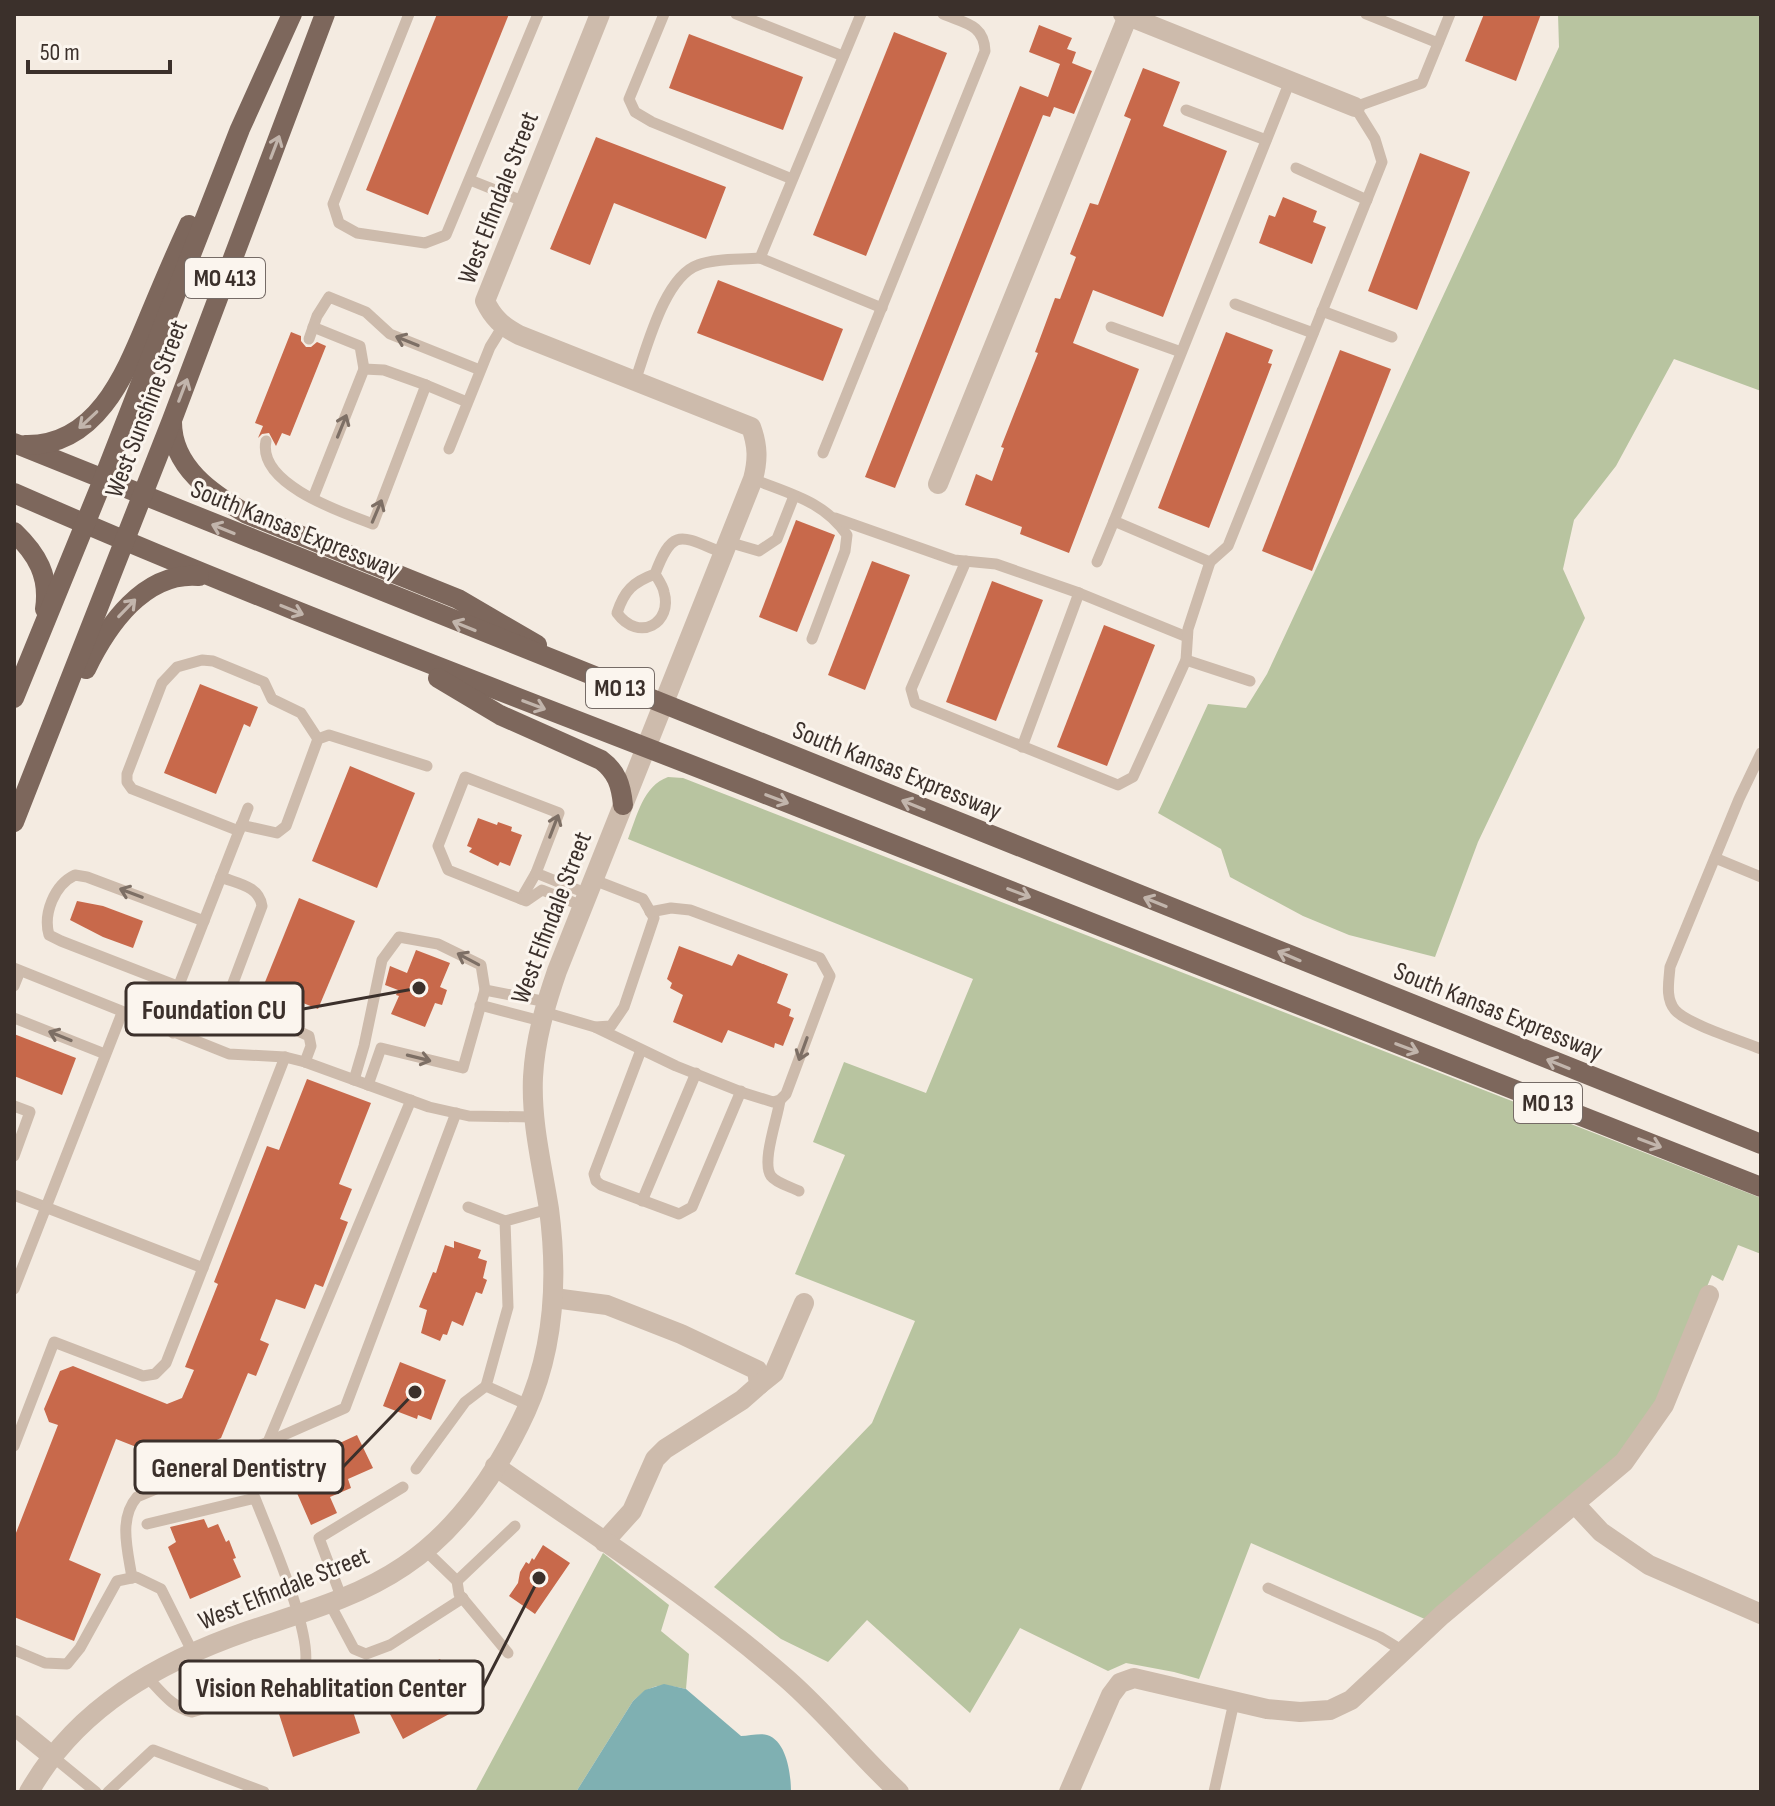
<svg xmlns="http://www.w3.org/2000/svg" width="1775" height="1806" viewBox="0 0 1775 1806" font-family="'Sofia Sans Condensed',sans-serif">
<rect width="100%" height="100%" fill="#f4ebe1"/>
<g fill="#b8c4a0">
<polygon points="1558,14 1761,14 1761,391 1674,359 1616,466 1574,520 1563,569 1585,618 1478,842 1435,957 1349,935 1303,916 1230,877 1221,849 1158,813 1208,704 1246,708 1267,674 1559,47"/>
<path d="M 668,777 L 683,778 L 1761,1198 L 1761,1254 L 1738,1245 L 1723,1281 L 1712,1275 L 1659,1398 L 1625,1453 L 1427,1620 L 1251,1543 L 1199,1679 L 1174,1672 L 1126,1663 L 1108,1671 L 1020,1628 L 970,1713 L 867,1620 L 828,1662 L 781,1639 L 714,1587 L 872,1423 L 915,1321 L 795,1274 L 845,1155 L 813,1142 L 844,1062 L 926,1093 L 973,979 L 628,839 C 637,816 643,786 668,777 Z"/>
<path d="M 603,1553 L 669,1605 L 661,1631 L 689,1654 L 686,1689 C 661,1683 652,1683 633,1701 L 576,1792 L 475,1792 Z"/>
</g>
<path fill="#7fb0b2" d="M 664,1684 L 686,1689 L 741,1736 C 749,1736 760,1733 767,1735 C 787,1741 791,1775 791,1792 L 576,1792 L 633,1701 L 645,1690 Z"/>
<g fill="#c8694b">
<polygon points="437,14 509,14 428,215 366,190"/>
<polygon points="1484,14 1541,14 1516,81 1465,61"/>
<polygon points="1039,25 1072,38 1067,49 1076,52 1072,63 1092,71 1074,114 1054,107 1050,117 1043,115 895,488 865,477 1020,86 1048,97 1060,64 1029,52"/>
<polygon points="894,32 947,53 866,256 813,235"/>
<polygon points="689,34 803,77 783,130 669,88"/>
<polygon points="1143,68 1180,82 1163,126 1227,151 1163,317 1093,290 1073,343 1139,369 1069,553 1020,534 1022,527 965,505 976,474 992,481 1004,448 1001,447 1038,353 1035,352 1055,298 1060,299 1076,257 1070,254 1090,203 1098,205 1131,119 1124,116"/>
<polygon points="596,137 726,187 706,239 614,203 590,265 550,249"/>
<polygon points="1420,153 1470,172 1417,310 1368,291"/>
<polygon points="1283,197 1317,211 1313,222 1326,227 1312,264 1259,243 1269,215 1275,217"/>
<polygon points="718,280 843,329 823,381 697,333"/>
<polygon points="291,332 301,336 301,341 306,347 311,347 317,342 326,346 290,436 282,433 276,446 269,433 262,434 258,438 263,426 255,423"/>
<polygon points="1226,332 1273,350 1268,363 1272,364 1209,528 1158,508"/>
<polygon points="1340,350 1391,369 1312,571 1262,551"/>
<polygon points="796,520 835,535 797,632 759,617"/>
<polygon points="872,561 910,575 865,690 828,675"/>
<polygon points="992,581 1043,600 996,721 946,702"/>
<polygon points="1104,625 1155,645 1107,766 1057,747"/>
<polygon points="200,684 258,707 250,727 244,724 216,794 164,773"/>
<polygon points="350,766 415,793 377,888 312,861"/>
<polygon points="478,818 497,825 498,822 512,827 511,831 522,835 510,866 500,862 498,866 469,852 472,848 467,846"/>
<polygon points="299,898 355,921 318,1009 263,987"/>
<polygon points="77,901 103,906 143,921 133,948 103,937 70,920"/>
<polygon points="679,946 732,966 738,954 788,974 777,1003 791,1009 789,1016 794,1018 783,1046 775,1043 774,1048 728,1030 722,1043 673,1022 683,995 670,988 672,983 667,979"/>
<polygon points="416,950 450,963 440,987 447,990 442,1005 435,1003 425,1027 391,1014 399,996 396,995 398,990 385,985 390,966 407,973"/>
<polygon points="14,1034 76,1058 62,1095 14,1076"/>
<polygon points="307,1079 371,1103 339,1184 352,1189 340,1219 348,1222 323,1287 315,1284 305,1309 276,1299 260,1340 269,1344 256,1376 248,1373 221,1438 172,1461 116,1439 69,1560 101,1574 74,1641 14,1617 14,1538 58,1425 49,1422 44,1409 60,1371 73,1366 167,1404 182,1398 194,1370 185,1367 218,1284 214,1282 267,1146 279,1150"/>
<polygon points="454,1241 481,1250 478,1258 487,1261 483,1278 487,1280 482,1294 476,1292 463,1326 452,1321 447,1335 443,1334 440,1341 421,1333 427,1310 419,1307 433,1272 436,1273 445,1245 454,1248"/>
<polygon points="400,1362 446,1380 431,1420 418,1415 417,1419 383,1406"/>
<polygon points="357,1435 373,1468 348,1479 351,1488 330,1497 337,1513 311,1525 286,1468"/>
<polygon points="204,1519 208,1528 218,1524 226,1542 229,1540 236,1558 233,1559 241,1577 190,1599 168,1547 176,1542 170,1527"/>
<polygon points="543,1545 570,1563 535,1614 509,1596 518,1583 520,1572 526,1562 529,1564 532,1558 534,1560"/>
<polygon points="440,1659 464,1706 403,1739 378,1691 401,1676 400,1673 414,1665 415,1669 430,1661 432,1663"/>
<polygon points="349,1699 360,1733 293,1757 279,1714 305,1705 308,1713"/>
</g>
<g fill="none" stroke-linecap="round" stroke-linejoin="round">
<g stroke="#cdbbac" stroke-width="11">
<polyline points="409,14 333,204 339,223 357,233 425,243 446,235 538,14"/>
<polyline points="664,14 629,99 635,112 652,122 792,179"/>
<polyline points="736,14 843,56"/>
<polyline points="1366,14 1438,43"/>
<polyline points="1290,81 1114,521 1210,562 1228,546 1382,162 1375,139 1355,107 1422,83 1450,14"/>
<polyline points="1186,110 1266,140"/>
<polyline points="1296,168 1367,200"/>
<polyline points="470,180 525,202"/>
<polyline points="760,258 882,308"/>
<polyline points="1235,304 1313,333"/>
<polyline points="1322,311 1392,337"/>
<polyline points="313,327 360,346 364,369"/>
<polyline points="1111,327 1181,352"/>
<polyline points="309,339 317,316 329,297 366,312 390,334 480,370"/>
<path d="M 635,381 C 647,348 664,277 698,265 C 716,258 741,260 760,258 L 861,14"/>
<path d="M 266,441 C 257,484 341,512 373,524 L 426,385 L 467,402"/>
<polyline points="449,449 490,347 503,326"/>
<path d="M 823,453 L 985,51 C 984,24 964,23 943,14"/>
<path d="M 753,479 C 790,494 824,501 847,535 L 845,551 L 812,639"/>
<polyline points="313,498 364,369 384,370 426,385"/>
<polyline points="835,518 954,560 996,564 1079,593 1187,637"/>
<polyline points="728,542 759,551 777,539 794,496"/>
<polyline points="966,561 911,689 915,703 1118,785 1133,777 1186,660 1188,629 1210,562"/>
<polyline points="1097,562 1114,521"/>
<path d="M 655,574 C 633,582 624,591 617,613 C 639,643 673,623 664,592 C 663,586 658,579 655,574 C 673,526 681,536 723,553"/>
<polyline points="1186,660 1250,681"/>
<polyline points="1022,747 1079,593"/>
<path d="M 1761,753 L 1739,799 L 1670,967 C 1669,981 1665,998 1675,1010 C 1687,1024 1742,1041 1761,1049"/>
<polyline points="241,825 277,833 286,826 318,739 329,735 427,766"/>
<polyline points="239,831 132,789 127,782 127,774 162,683 177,667 202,660 213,661 264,682 272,699 301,713 318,739"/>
<polyline points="1715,858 1761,877"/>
<polyline points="521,899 536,873"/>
<polyline points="583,906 542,890 526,901 448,870 438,846 465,777 559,813 536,873 588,894"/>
<path d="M 204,921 L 87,877 L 75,875 C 54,885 43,914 49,935 L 61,941 L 213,1000 L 227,999 L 262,906 C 259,886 239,884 221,877"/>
<polyline points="14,968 229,1054 285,1057 305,1062 429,1107 469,1116 534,1117"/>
<polyline points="14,986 20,971"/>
<polyline points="227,999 309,1036 311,1046 305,1062"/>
<polyline points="480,1005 541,1021"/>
<polyline points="544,1012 595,1027 611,1026 624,1007 654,918 643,899 594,880"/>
<polyline points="14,1018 105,1054"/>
<polyline points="595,1027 676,1066 744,1093 773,1102 780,1100 786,1094 830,976 820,958 690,910 671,908 650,912"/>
<polyline points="173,1033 170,1008 248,808"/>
<polyline points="641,1050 594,1174 596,1181 601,1185 679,1214 692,1207 741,1091"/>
<polyline points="354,1080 364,1046 382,960 399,937 438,944 481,965 485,990 547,1002"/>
<polyline points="368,1085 381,1048 463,1068 485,990"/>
<path d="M 780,1100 C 778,1117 761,1162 771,1176 C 776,1183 791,1187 799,1191"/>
<polyline points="14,1106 30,1112 14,1156"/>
<polyline points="14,1195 203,1268"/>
<polyline points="642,1201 696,1073"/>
<polyline points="468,1207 505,1221"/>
<polyline points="14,1289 122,1013"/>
<polyline points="528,1405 486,1386 508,1307 505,1221 549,1209"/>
<polyline points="268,1442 345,1408 456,1113"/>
<polyline points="14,1446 54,1342 143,1376 155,1374 166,1363 285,1057"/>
<polyline points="416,1469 465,1402 486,1386"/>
<polyline points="425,1550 457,1581 515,1526"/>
<path d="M 132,1578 C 128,1551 118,1519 137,1497 L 268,1442 L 411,1100"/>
<polyline points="457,1581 459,1594 508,1653"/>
<polyline points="1268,1588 1380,1637 1403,1651"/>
<polyline points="342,1599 319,1538 403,1487"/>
<polyline points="330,1604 354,1649 366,1654 390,1645 463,1598"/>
<polyline points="14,1650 45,1663 67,1664 80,1648 117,1581 136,1577 161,1589 193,1653"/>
<path d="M 146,1676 C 160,1690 172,1708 192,1712 L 291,1683 C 296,1680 302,1676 304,1670 C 316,1639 268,1532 255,1498 L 147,1524"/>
<polyline points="52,1756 96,1792"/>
<polyline points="108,1792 153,1750 264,1792"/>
<polyline points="1214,1792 1234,1702"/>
</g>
<g stroke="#cdbbac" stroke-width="20">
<polyline points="1123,14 1355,107"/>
<polyline points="938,484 1128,16"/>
<polyline points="554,1298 607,1305 681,1334 757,1370 759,1385 742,1400 665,1449 655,1459 632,1511 604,1542"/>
<polyline points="759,1385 774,1373 804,1303"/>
<path d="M 495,1466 C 594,1535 697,1600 787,1679 C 827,1714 860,1756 899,1792"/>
<polyline points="1575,1504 1601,1532 1649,1565 1761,1614"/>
<polyline points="14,1725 52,1756"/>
<path d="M 29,1792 C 77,1707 159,1662 248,1631 C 301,1613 357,1598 404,1566 C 458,1530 499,1470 526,1411 C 555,1347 558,1278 549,1209 C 542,1165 531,1122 533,1077 C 535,1040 545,1006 557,971 L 753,479 C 758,460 758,446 751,427 L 519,335 C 502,326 493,318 485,301 L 600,14"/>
<polyline points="1069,1792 1111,1695 1120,1683 1134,1678 1267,1709 1300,1712 1330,1710 1351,1700 1442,1615 1624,1462 1664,1405 1709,1295"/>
</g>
<g stroke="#7d675c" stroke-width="20">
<path d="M 172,422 C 172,467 212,494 247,514 L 458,599 L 537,645"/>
<polyline points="14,443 1761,1144"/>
<path d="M 25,445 C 100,447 128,367 152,310 C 164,281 176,253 189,225"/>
<path d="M 14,493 C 262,602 516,696 768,795 C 1099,925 1430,1057 1761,1187"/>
<path d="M 14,532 C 37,554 50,576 45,609"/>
<path d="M 86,669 C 107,626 144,571 199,576"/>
<path d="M 438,678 L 500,715 L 601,760 C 617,772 621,785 623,805"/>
<polyline points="14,698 103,480 240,129 292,14"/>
<polyline points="14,822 172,420 325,14"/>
</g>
</g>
<defs><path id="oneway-shaft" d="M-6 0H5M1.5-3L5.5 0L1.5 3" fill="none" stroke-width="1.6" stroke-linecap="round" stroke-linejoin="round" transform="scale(2)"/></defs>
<g stroke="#c2b5ac">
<use href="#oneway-shaft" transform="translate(275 147) rotate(-69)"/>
<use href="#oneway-shaft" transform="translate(183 390) rotate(-69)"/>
<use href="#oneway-shaft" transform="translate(88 420) rotate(137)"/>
<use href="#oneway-shaft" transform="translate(223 529) rotate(-158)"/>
<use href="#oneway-shaft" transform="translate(127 608) rotate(-46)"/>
<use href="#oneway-shaft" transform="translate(292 610) rotate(22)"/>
<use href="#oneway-shaft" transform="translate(464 626) rotate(-158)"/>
<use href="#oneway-shaft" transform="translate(534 705) rotate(21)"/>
<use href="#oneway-shaft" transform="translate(777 799) rotate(21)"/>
<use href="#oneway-shaft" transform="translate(913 805) rotate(-158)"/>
<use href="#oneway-shaft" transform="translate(1019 893) rotate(21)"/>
<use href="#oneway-shaft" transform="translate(1155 902) rotate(-158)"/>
<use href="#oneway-shaft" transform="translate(1289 956) rotate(-157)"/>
<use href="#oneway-shaft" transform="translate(1407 1048) rotate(21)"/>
<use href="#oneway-shaft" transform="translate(1558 1064) rotate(-158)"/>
<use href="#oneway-shaft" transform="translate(1650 1143) rotate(21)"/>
</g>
<g stroke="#7d6f65">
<use href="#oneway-shaft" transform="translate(407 341) rotate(-158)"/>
<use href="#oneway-shaft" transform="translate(342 426) rotate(-68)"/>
<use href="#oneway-shaft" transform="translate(377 511) rotate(-67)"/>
<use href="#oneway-shaft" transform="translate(554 826) rotate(-69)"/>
<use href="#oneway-shaft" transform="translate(131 893) rotate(-159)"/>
<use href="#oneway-shaft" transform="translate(468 959) rotate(-152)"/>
<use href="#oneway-shaft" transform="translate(60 1036) rotate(-158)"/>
<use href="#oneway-shaft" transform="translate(803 1049) rotate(110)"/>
<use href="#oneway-shaft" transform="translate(419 1058) rotate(14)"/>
</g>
<g text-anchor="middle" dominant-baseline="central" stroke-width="6" stroke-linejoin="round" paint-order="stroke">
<g fill="#fbf5ee" stroke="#756b66" stroke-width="2">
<rect x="185" y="258" width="80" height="40" rx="6"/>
<rect x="586" y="668" width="68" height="40" rx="6"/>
<rect x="1514" y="1083" width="68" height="40" rx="6"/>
</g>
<g font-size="24" font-weight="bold" fill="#3b302b">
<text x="225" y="278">MO 413</text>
<text x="620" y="688">MO 13</text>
<text x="1548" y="1103">MO 13</text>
</g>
<g font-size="26" fill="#3b302b" stroke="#fbf5ee">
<text transform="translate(499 198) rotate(-69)">West Elfindale Street</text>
<text transform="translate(147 409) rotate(-69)">West Sunshine Street</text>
<text transform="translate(295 530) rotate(22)">South Kansas Expressway</text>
<text transform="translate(897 771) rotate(22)">South Kansas Expressway</text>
<text transform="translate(552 918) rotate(-69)">West Elfindale Street</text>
<text transform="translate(1498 1012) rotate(22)">South Kansas Expressway</text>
<text transform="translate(284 1589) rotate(-22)">West Elfindale Street</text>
</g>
</g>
<path fill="none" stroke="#3b302b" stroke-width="3" d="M419 988L303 1009M415 1392L343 1467M539 1578L483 1687"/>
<g fill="#3b302b" stroke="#fbf5ee" stroke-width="3">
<circle cx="419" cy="988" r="8"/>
<circle cx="415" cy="1392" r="8"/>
<circle cx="539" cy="1578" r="8"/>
</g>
<g fill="#fbf5ee" stroke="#3b302b" stroke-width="3">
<rect x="126" y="983" width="177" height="52" rx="8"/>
<rect x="135" y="1441" width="208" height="52" rx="8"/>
<rect x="180" y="1661" width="303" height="52" rx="8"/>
</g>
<g font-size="28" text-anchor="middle" font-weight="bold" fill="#3b302b">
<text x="214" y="1019">Foundation CU</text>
<text x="239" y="1477">General Dentistry</text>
<text x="331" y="1697">Vision Rehablitation Center</text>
</g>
<rect width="1775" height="1806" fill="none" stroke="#3b302b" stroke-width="32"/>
<path d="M28 60v12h142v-12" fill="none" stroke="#3b302b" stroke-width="4"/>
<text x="40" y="60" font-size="24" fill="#3b302b" stroke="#fbf5ee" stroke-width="6" paint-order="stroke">50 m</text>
</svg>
